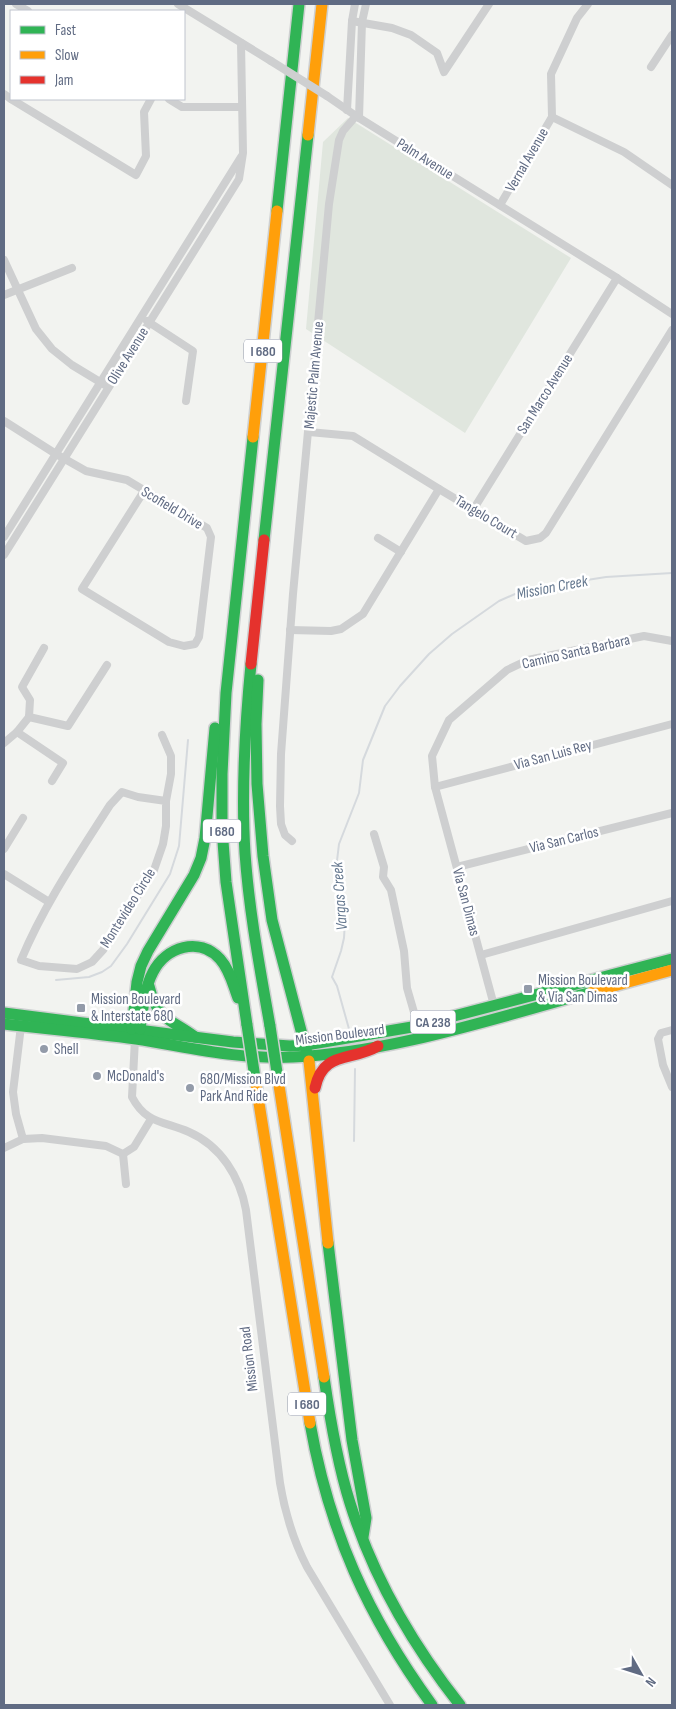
<svg xmlns="http://www.w3.org/2000/svg" width="676" height="1709" viewBox="0 0 676 1709" font-family="'Sofia Sans Condensed',sans-serif">
<rect width="100%" height="100%" fill="#f2f3f0"/>
<polygon fill="#e0e6de" points="348,118 571,258 465,433 306,329 323,142"/>
<g fill="none" stroke-linecap="round" stroke-linejoin="round">
<g stroke="#d5d9dd" stroke-width="2">
<polyline points="56,980 89,977 102,972 111,966 127,944 170,874 179,846 188,740"/>
<polyline points="349,1029 337,986 332,977 341,951 344,938 345,921 336,869 339,844 359,793 363,760 385,706 400,686 429,654 452,634 499,601 524,590 606,577 672,573"/>
<polyline points="354,1141 355,1069"/>
</g>
<defs>
<g id="fast">
<polyline points="277,211 299,4"/>
<polyline points="264,540 308,135"/>
<path d="M 251,664 C 245,726 241,790 245,853 C 249,911 260,969 270,1026"/>
<polyline points="258,680 256,724 257,784 263,856 272,920 309,1061"/>
<path d="M 149,986 C 158,1022 170,1018 195,1037"/>
<polyline points="4,1013 233,1042 290,1046 306,1045 412,1027 672,959"/>
<path d="M 4,1024 C 48,1029 92,1033 136,1039 C 188,1047 240,1060 293,1057 C 395,1052 494,1018 592,992"/>
<polyline points="247,1025 226,882 222,828 222,774 226,693 253,437"/>
<polyline points="132,1029 137,982 141,966 148,951 194,875 201,858 205,838 215,728"/>
<path d="M 140,1029 C 143,1010 144,989 153,972 C 166,947 199,936 220,959 C 230,970 233,985 238,998"/>
<polyline points="328,1243 352,1440 366,1518 363,1537"/>
<path d="M 324,1377 C 330,1419 337,1462 350,1503 C 373,1577 412,1644 460,1705"/>
<path d="M 310,1423 C 329,1531 368,1617 432,1705"/>
</g>
<g id="slow">
<polyline points="308,135 322,4"/>
<polyline points="253,437 277,211"/>
<polyline points="592,992 672,970"/>
<polyline points="309,1061 328,1243"/>
<polyline points="255,1078 310,1423"/>
<polyline points="278,1079 324,1377"/>
</g>
<g id="jam">
<polyline points="251,664 264,540"/>
<path d="M 315,1088 C 323,1050 351,1062 378,1046"/>
</g>
</defs>
<use href="#fast" stroke="#ced0d1" stroke-width="14"/>
<use href="#slow" stroke="#ced0d1" stroke-width="14"/>
<use href="#jam" stroke="#ced0d1" stroke-width="14"/>
<g stroke="#cecfd0" stroke-width="8">
<polyline points="16,4 28,11"/>
<polyline points="178,4 271,61"/>
<polyline points="352,21 392,28 411,35 437,53 444,72 489,4"/>
<polyline points="651,67 672,35"/>
<polyline points="4,94 11,99"/>
<polyline points="327,96 356,116 617,278 672,314"/>
<polyline points="11,99 136,175 146,156 144,112 151,99"/>
<polyline points="169,99 182,107 242,107"/>
<polyline points="347,110 352,21 355,4"/>
<polyline points="552,117 624,152 672,185"/>
<polyline points="359,118 362,22 366,4"/>
<polyline points="500,205 552,117 551,74 577,18 588,4"/>
<polyline points="4,260 36,329 52,349 72,365 105,385"/>
<polyline points="4,295 72,268"/>
<polyline points="147,321 193,351 186,401"/>
<polyline points="4,421 56,454 86,471 127,480 207,528 211,537 199,637 195,644 184,646 169,642 82,589 144,491"/>
<polyline points="309,432 353,436 439,489"/>
<polyline points="473,510 617,278"/>
<polyline points="4,537 241,157"/>
<polyline points="378,538 401,552"/>
<polyline points="4,555 239,179 243,153 241,43"/>
<polyline points="290,630 331,631 341,629 363,614 439,489 526,541 540,538 546,533 672,330"/>
<polyline points="29,717 68,726 107,665"/>
<polyline points="29,717 30,700 22,687 44,648"/>
<polyline points="17,732 63,763 52,781"/>
<path d="M 162,735 L 171,756 L 171,774 L 166,801 L 166,826 L 163,844 L 154,870 L 103,950 L 92,962 L 77,969 L 39,966 L 21,960 C 44,905 78,855 110,805 L 122,792 L 138,797 L 166,801"/>
<polyline points="4,743 17,732 29,717"/>
<polyline points="435,787 672,724"/>
<polyline points="374,834 384,867 383,877 391,890 404,951 407,988 418,1026"/>
<polyline points="292,841 285,835 281,824 280,806 281,754 293,594 329,204 339,140 343,131 356,116"/>
<polyline points="4,849 23,818"/>
<polyline points="457,867 672,813"/>
<polyline points="4,874 49,902"/>
<polyline points="481,955 672,901"/>
<polyline points="495,1009 435,787 432,756 449,720 507,670 528,660 644,636 672,641"/>
<polyline points="21,1026 13,1092 16,1114 23,1139"/>
<polyline points="672,1030 661,1033 658,1039 663,1065 672,1087"/>
<path d="M 135,1039 L 132,1097 C 146,1124 164,1121 189,1132 C 221,1146 240,1177 246,1210 L 280,1483 C 285,1513 293,1540 307,1567 L 390,1705"/>
<polyline points="4,1148 23,1139 42,1138 106,1146 123,1154 134,1147 151,1119"/>
<polyline points="123,1154 126,1184"/>
</g>
<use href="#fast" stroke="#30b455" stroke-width="11"/>
<use href="#slow" stroke="#ff9f0a" stroke-width="11"/>
<use href="#jam" stroke="#e5322d" stroke-width="11"/>
<defs>
<g id="fast-bridge">
<polyline points="247,1025 255,1078"/>
<polyline points="270,1026 278,1079"/>
</g>
</defs>
<use href="#fast-bridge" stroke="#ced0d0" stroke-width="14" stroke-linecap="butt"/>
<polyline stroke="#cecfd0" stroke-width="8" points="271,61 327,96"/>
<use href="#fast-bridge" stroke="#30b455" stroke-width="11"/>
</g>
<g fill="#939ba9" stroke="#fff" stroke-width="2">
<rect x="523" y="984" width="10" height="10" rx="2.5"/>
<rect x="76" y="1003" width="10" height="10" rx="2.5"/>
<circle cx="44" cy="1049" r="5"/>
<circle cx="97" cy="1076" r="5"/>
<circle cx="190" cy="1088" r="5"/>
</g>
<g text-anchor="middle" dominant-baseline="central" stroke-width="5" stroke-linejoin="round" paint-order="stroke">
<g fill="#fff" stroke="#9097a8" stroke-width="1">
<rect x="244" y="339.5" width="38" height="23" rx="4"/>
<rect x="203" y="819.5" width="38" height="23" rx="4"/>
<rect x="410.5" y="1010.5" width="45" height="23" rx="4"/>
<rect x="288" y="1392.5" width="38" height="23" rx="4"/>
</g>
<g font-size="14" font-weight="bold" fill="#606b83">
<text x="263" y="351">I 680</text>
<text x="222" y="831">I 680</text>
<text x="433" y="1022">CA 238</text>
<text x="307" y="1404">I 680</text>
</g>
<g font-size="15" fill="#606b83" stroke="#fff">
<text transform="translate(425 159) rotate(32)">Palm Avenue</text>
<text transform="translate(527 160) rotate(-60)">Vernal Avenue</text>
<text transform="translate(128 356) rotate(-58)">Olive Avenue</text>
<text transform="translate(314 375) rotate(-85)">Majestic Palm Avenue</text>
<text transform="translate(545 394) rotate(-58)">San Marco Avenue</text>
<text transform="translate(172 508) rotate(31)">Scofield Drive</text>
<text transform="translate(486 517) rotate(31)">Tangelo Court</text>
<text transform="translate(576 652) rotate(-13)">Camino Santa Barbara</text>
<text transform="translate(553 755) rotate(-15)">Via San Luis Rey</text>
<text transform="translate(564 840) rotate(-14)">Via San Carlos</text>
<text transform="translate(466 902) rotate(75)">Via San Dimas</text>
<text transform="translate(128 908) rotate(-58)">Montevideo Circle</text>
<text transform="translate(340 1035) rotate(-7)">Mission Boulevard</text>
<text transform="translate(249 1359) rotate(-97)">Mission Road</text>
</g>
<g font-size="15" fill="#606b83" stroke="#fff" text-anchor="start">
<text x="538" y="980">Mission Boulevard<tspan x="538" dy="17">&amp; Via San Dimas</tspan></text>
<text x="91" y="999">Mission Boulevard<tspan x="91" dy="17">&amp; Interstate 680</tspan></text>
<text x="54" y="1049">Shell</text>
<text x="107" y="1076">McDonald's</text>
<text x="200" y="1079">680/Mission Blvd<tspan x="200" dy="17">Park And Ride</tspan></text>
</g>
<g font-size="16" font-style="italic" fill="#65788f" stroke="#fff">
<text transform="translate(552 588) rotate(-11)">Mission Creek</text>
<text transform="translate(340 896) rotate(-94)">Vargas Creek</text>
</g>
</g>
<rect width="676" height="1709" fill="none" stroke="#606b83" stroke-width="10"/>
<rect x="10" y="10" width="175" height="90" fill="#ffffff" stroke="#bfc4cd"/>
<rect x="20" y="26" width="25" height="8" fill="#30b455" stroke="#bfc4cd"/>
<text x="55" y="35" font-size="15" fill="#606b83">Fast</text>
<rect x="20" y="51" width="25" height="8" fill="#ff9f0a" stroke="#bfc4cd"/>
<text x="55" y="60" font-size="15" fill="#606b83">Slow</text>
<rect x="20" y="76" width="25" height="8" fill="#e5322d" stroke="#bfc4cd"/>
<text x="55" y="85" font-size="15" fill="#606b83">Jam</text>
<g transform="translate(641 1674) rotate(129)" stroke="#ffffff" stroke-width="4" paint-order="stroke">
<path d="M0-4L9 19L0 12L-9 19Z" fill="#606b83"/>
<text y="-8" font-size="14" font-weight="bold" text-anchor="middle" fill="#606b83">N</text>
</g>
</svg>
